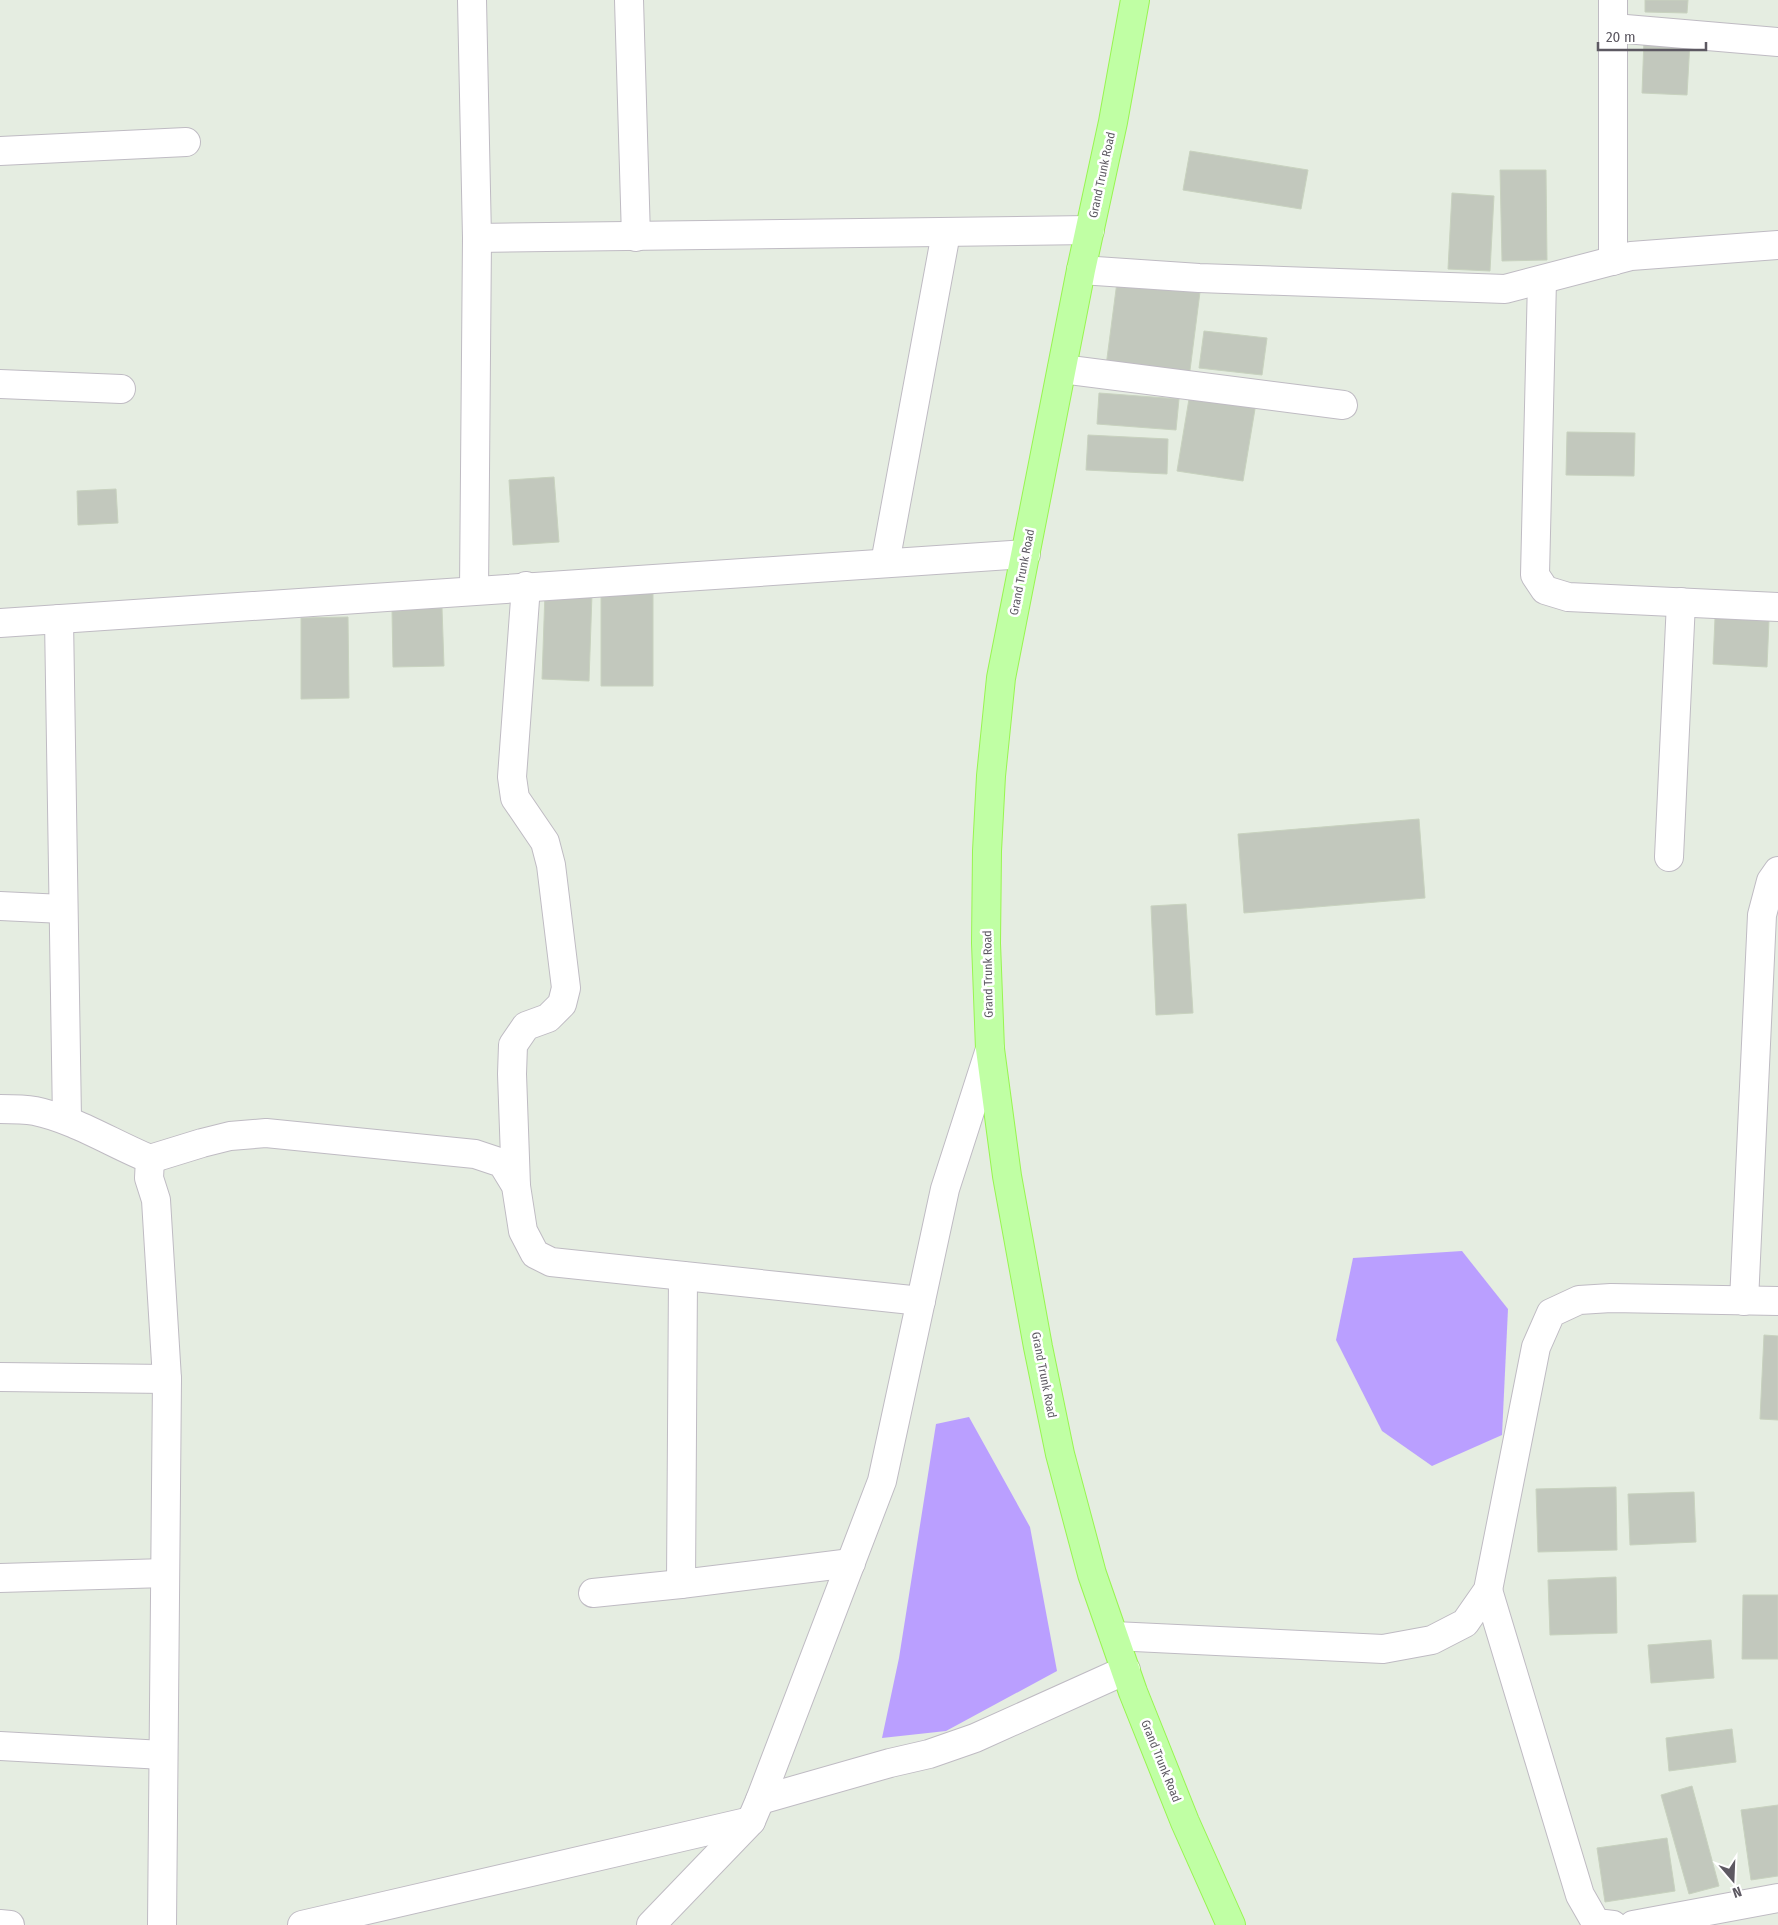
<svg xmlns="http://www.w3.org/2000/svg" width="1778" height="1925" viewBox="0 0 1778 1925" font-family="'Fira Sans Condensed',sans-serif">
<rect width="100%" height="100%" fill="#e5ede1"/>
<g fill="#ba9fff">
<polygon points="1462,1251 1508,1309 1502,1435 1432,1466 1382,1431 1336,1340 1353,1258"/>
<polygon points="969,1417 1030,1527 1057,1671 946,1731 882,1738 899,1658 936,1424"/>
</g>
<g fill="#c2c8bd" stroke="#c8d2bf">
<polygon points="1645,0 1688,0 1687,13 1645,12"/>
<polygon points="1644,39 1690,41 1687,95 1642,93"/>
<polygon points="1190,151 1308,170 1301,209 1183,190"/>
<polygon points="1500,170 1546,170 1547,260 1502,261"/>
<polygon points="1452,193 1494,196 1490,271 1448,269"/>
<polygon points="1117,282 1200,292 1189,378 1106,366"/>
<polygon points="1204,331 1267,338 1262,375 1199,368"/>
<polygon points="1099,393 1179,399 1176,430 1097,424"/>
<polygon points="1190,393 1256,403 1243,481 1177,471"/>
<polygon points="1567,432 1635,433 1634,476 1566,475"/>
<polygon points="1088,435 1168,439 1167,474 1086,470"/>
<polygon points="554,477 559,542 513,545 509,480"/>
<polygon points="116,489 118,523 78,525 77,491"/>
<polygon points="653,589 653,686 601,686 601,590"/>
<polygon points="545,592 592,594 589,681 542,679"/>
<polygon points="442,608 444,666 393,667 392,610"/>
<polygon points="348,617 349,698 301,699 301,618"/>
<polygon points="1715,618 1769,620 1767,667 1713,664"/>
<polygon points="1419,819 1425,898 1244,913 1238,834"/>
<polygon points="1186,904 1193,1013 1156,1015 1151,906"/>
<polygon points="1764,1335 1778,1336 1778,1420 1760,1419"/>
<polygon points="1616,1487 1617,1550 1538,1552 1536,1489"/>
<polygon points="1694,1492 1696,1542 1630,1545 1628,1494"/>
<polygon points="1616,1577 1617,1633 1550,1635 1548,1580"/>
<polygon points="1743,1595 1778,1595 1778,1659 1742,1659"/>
<polygon points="1711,1640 1714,1678 1651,1683 1648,1645"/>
<polygon points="1732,1729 1736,1762 1669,1771 1666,1738"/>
<polygon points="1692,1786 1719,1886 1689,1894 1661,1795"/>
<polygon points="1778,1805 1778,1876 1751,1880 1741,1810"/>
<polygon points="1667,1838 1675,1891 1605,1902 1597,1848"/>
</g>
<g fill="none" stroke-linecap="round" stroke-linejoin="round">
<defs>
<g id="minor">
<polyline points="472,0 477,238 474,590"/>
<polyline points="629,0 636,237"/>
<polyline points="1614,28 1778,42"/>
<polyline points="0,151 186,142"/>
<polyline points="477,238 1090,230"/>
<polyline points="1613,261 1613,0"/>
<polyline points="1081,270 1199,278 1505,289 1631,256 1778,245"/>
<polyline points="1542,280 1535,575 1545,590 1568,597 1778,607"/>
<polyline points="1062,369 1343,405"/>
<polyline points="0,384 121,389"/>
<polyline points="885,563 946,233"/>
<polyline points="59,619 67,1120"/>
<polyline points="0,623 1026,554"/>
<polyline points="1669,857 1681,602"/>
<polyline points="0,906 63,909"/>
<path d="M 0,1109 C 11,1109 24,1109 35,1111 C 74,1119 113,1144 150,1159 L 149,1178 L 156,1200 L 167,1379 L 162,1925"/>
<polyline points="150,1159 202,1143 230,1136 266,1133 475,1154 502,1163 516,1186 523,1231 535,1254 551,1262 921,1301"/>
<polyline points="516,1186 512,1074 513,1045 526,1026 548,1018 562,1004 566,988 551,865 545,842 515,798 512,777 526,586"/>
<polyline points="1744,1301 1762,915 1771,881 1778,871"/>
<polyline points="0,1377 167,1379"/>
<polyline points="0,1578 165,1573"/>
<polyline points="681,1584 683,1276"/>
<polyline points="1488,1590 1580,1895 1596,1923 1613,1925"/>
<polyline points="593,1593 681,1584 851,1563"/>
<polyline points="1114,1636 1383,1649 1432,1640 1465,1623 1488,1590 1536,1347 1551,1313 1579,1300 1611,1298 1778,1301"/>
<polyline points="0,1746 163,1755"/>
<polyline points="760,1800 890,1763 929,1754 975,1738 1126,1670"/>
<polyline points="0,1924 10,1925"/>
<polyline points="302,1925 751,1821"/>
<polyline points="1633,1925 1778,1898"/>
</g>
<polyline id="tertiary" points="651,1925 751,1821 760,1800 882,1481 945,1189 990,1049"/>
<polyline id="primary" points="1135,0 1113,122 1081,270 1001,678 991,776 987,851 986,943 990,1049 1007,1176 1038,1347 1060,1454 1092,1574 1133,1692 1185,1822 1231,1925"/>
</defs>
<use href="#minor" stroke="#bfbbc3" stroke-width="30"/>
<use href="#tertiary" stroke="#bfbbc3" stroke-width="30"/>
<use href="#primary" stroke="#98f551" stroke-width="30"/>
<use href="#minor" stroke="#fff" stroke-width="28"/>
<use href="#tertiary" stroke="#fff" stroke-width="28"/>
<use href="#primary" stroke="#c0ffa4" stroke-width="28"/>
</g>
<g text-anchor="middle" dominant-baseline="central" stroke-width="5" stroke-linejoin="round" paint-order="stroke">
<g font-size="12" fill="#5d5962" stroke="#fff">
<text transform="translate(1102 175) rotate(-78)">Grand Trunk Road</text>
<text transform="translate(1022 572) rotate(-79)">Grand Trunk Road</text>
<text transform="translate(988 974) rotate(-91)">Grand Trunk Road</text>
<text transform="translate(1044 1375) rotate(79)">Grand Trunk Road</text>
<text transform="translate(1161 1761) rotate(68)">Grand Trunk Road</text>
</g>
</g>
<g transform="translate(1733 1880) rotate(161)" stroke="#ffffff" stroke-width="4" paint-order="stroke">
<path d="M0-4L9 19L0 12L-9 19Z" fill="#5d5962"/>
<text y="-8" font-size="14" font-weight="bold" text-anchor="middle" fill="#5d5962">N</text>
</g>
<path d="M1598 42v8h108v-8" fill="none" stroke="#5d5962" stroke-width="2.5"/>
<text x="1606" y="42" font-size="15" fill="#5d5962" stroke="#ffffff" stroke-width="4" paint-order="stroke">20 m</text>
</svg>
